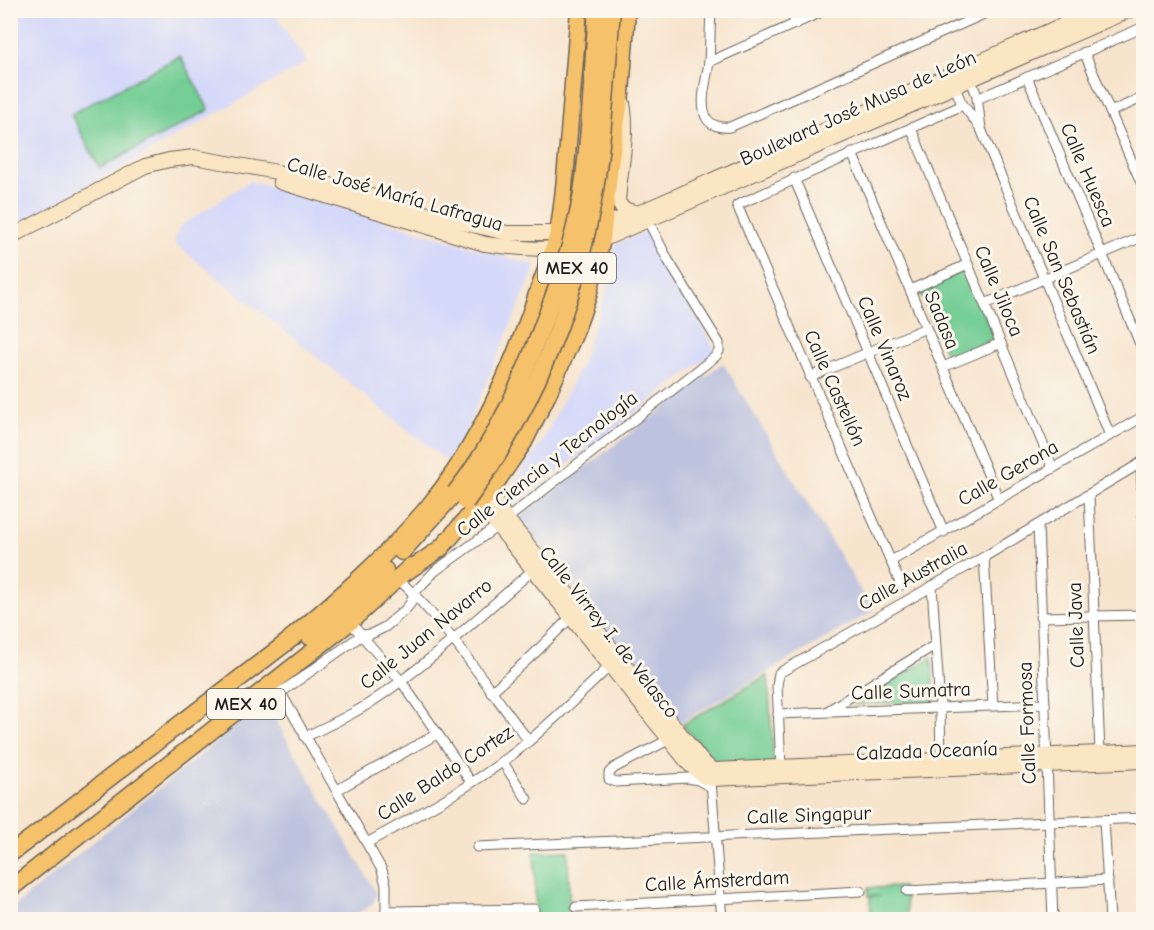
<svg xmlns="http://www.w3.org/2000/svg" width="1154" height="930" viewBox="0 0 1154 930" font-family="'Comic Neue',sans-serif">
<rect width="100%" height="100%" fill="#fbf7ec"/>
<filter id="ink" filterUnits="userSpaceOnUse"><feTurbulence type="fractalNoise" baseFrequency=".0167" numOctaves="2"/><feDisplacementMap in="SourceGraphic" scale="12" xChannelSelector="R" yChannelSelector="G"/><feConvolveMatrix kernelMatrix="1 2 1 2 8 2 1 2 1" color-interpolation-filters="sRGB"/></filter>
<filter id="wash" filterUnits="userSpaceOnUse"><feTurbulence type="fractalNoise" baseFrequency=".008" numOctaves="4" result="noise"/><feDisplacementMap in="SourceGraphic" scale="24" xChannelSelector="R" yChannelSelector="G"/><feGaussianBlur stdDeviation="1.35" result="paint"/><feColorMatrix in="noise" values="0 0 0 0 0 0 0 0 0 0 0 0 0 0 0 0 0 1.4 0 .05"/><feComposite in="paint" operator="in"/></filter>
<g filter="url(#wash)">
<rect width="100%" height="100%" fill="#f7e4cd"/>
<g fill="#d4d8f9">
<polygon points="29,10 273,11 307,62 11,230 10,21"/>
<polygon points="250,181 536,266 463,437 447,461 174,243 179,227"/>
<polygon points="647,231 716,351 509,509 501,501 542,442 581,365 610,280 616,244"/>
</g>
<g fill="#bdc3de">
<polygon points="723,363 873,611 680,723 514,521"/>
<polygon points="265,702 377,894 372,905 347,920 11,919 11,909"/>
</g>
<g fill="#74ce95" stroke="#487558" stroke-width="1.5">
<polygon points="180,56 209,110 100,168 71,114"/>
<polygon points="966,270 995,339 948,359 919,290"/>
<polygon points="932,657 934,701 853,705"/>
<polygon points="768,675 774,764 721,767 682,725"/>
<polygon points="568,851 570,919 536,919 534,852"/>
<polygon points="903,887 903,895 906,896 907,919 871,919 870,897 880,896 868,896 868,888"/>
</g>
</g>
<g filter="url(#ink)">
<g fill="none" stroke-linecap="round" stroke-linejoin="round">
<defs>
<g id="street">
<path d="M 711,10 C 710,28 710,45 709,62 C 707,78 699,102 706,117 C 710,126 721,128 730,127 L 993,10"/>
<polyline points="790,10 796,24"/>
<polyline points="1084,52 1144,189"/>
<polyline points="709,62 826,10"/>
<polyline points="1027,77 1144,353"/>
<polyline points="971,80 977,96 981,129"/>
<polyline points="955,87 961,102 981,129 1110,435"/>
<polyline points="977,99 1144,27"/>
<polyline points="1110,112 1144,97"/>
<polyline points="911,128 1053,468"/>
<polyline points="852,153 999,500"/>
<polyline points="794,178 944,532"/>
<polyline points="910,290 968,264"/>
<polyline points="985,304 1144,236"/>
<polyline points="943,367 1001,343"/>
<polyline points="810,377 926,328"/>
<polyline points="1141,462 1144,548"/>
<polyline points="1089,495 1100,753"/>
<polyline points="1038,525 1053,920"/>
<polyline points="984,557 993,706"/>
<polyline points="891,561 1144,416"/>
<path d="M 398,579 C 447,623 488,689 529,741"/>
<polyline points="901,585 737,205 963,105"/>
<polyline points="932,586 940,708 941,763"/>
<polyline points="1040,617 1144,615"/>
<polyline points="350,622 401,681 471,782"/>
<polyline points="278,688 382,870 386,885 386,920"/>
<polyline points="491,692 534,654 571,617"/>
<polyline points="280,693 362,635 371,634 385,627 405,610 410,604 414,593 435,571 499,525 716,356 719,351 719,343 668,260 648,221"/>
<polyline points="829,710 935,645"/>
<polyline points="778,714 1045,704"/>
<path d="M 305,737 C 327,726 350,716 370,703 C 429,664 481,615 534,569"/>
<polyline points="672,738 614,768 609,773 609,779 616,782 688,778 698,780 711,787"/>
<polyline points="502,761 527,799"/>
<polyline points="781,766 777,686 779,673 984,557 1144,461"/>
<polyline points="711,781 722,920"/>
<polyline points="337,790 437,734"/>
<polyline points="1104,820 1110,920"/>
<path d="M 367,843 C 422,812 481,782 529,741 C 558,716 586,689 613,663"/>
<polyline points="477,847 1144,818"/>
<polyline points="907,891 1108,880"/>
<polyline points="576,907 861,891"/>
<polyline points="386,911 534,909"/>
</g>
<g id="secondary">
<path d="M 623,103 C 629,136 620,168 618,202 L 623,209 L 638,213"/>
<path d="M 280,182 L 485,244 C 510,247 538,251 563,247"/>
<polyline points="596,227 638,213 1096,10"/>
<polyline points="10,237 145,166 169,160 194,157 277,172 355,191 437,217 507,233 565,233"/>
<polyline points="594,242 602,240 1130,10"/>
<polyline points="489,493 507,519 679,732 701,760 712,770 1144,751"/>
<polyline points="480,504 689,764 703,776 711,779 1144,761"/>
</g>
<g id="highway">
<polyline points="402,552 455,493"/>
<polyline points="405,573 441,548 489,493 524,442 547,396 574,335 588,296 602,240 610,165 621,94 627,10"/>
<polyline points="310,637 361,596 385,570"/>
<path d="M 290,639 C 339,598 387,556 428,507 C 477,448 512,369 536,297 C 543,276 553,255 558,233 C 564,200 566,166 569,133 C 572,92 576,51 579,10"/>
<polyline points="10,854 299,633"/>
<polyline points="10,889 350,622 411,566"/>
</g>
</defs>
<use href="#street" stroke="#69625a" stroke-width="11"/>
<use href="#secondary" stroke="#69625a" stroke-width="16"/>
<use href="#highway" stroke="#69625a" stroke-width="19"/>
<use href="#street" stroke="#fff" stroke-width="9"/>
<use href="#secondary" stroke="#fbe6c4" stroke-width="14"/>
<use href="#highway" stroke="#f5c16b" stroke-width="16"/>
<defs>
<g id="highway-bridge">
<path d="M 455,493 C 496,441 522,381 545,319 C 561,278 575,236 582,192 C 591,133 592,71 597,10"/>
<path d="M 466,502 C 534,410 579,296 596,183 C 605,126 607,68 612,10"/>
</g>
</defs>
<use href="#highway-bridge" stroke="#69625a" stroke-width="19" stroke-linecap="butt"/>
<use href="#highway-bridge" stroke="#f5c16b" stroke-width="16"/>
</g>
</g>
<g text-anchor="middle" dominant-baseline="central" stroke-width="6" stroke-linejoin="round" paint-order="stroke">
<g fill="#fbf7ec" stroke="#5f5e5a" stroke-width="1.5">
<rect x="538" y="253" width="78" height="30" rx="4.5"/>
<rect x="207" y="689" width="78" height="30" rx="4.5"/>
</g>
<g font-size="18" font-weight="bold" fill="#1c1c1c">
<text x="577" y="268">MEX 40</text>
<text x="246" y="704">MEX 40</text>
</g>
<g font-size="20" fill="#1c1c1c" stroke="#fbf7ec">
<text transform="translate(858 108) rotate(-24)">Boulevard José Musa de León</text>
<text transform="translate(1088 175) rotate(67)">Calle Huesca</text>
<text transform="translate(395 194) rotate(16)">Calle José María Lafragua</text>
<text transform="translate(1062 275) rotate(67)">Calle San Sebastián</text>
<text transform="translate(999 291) rotate(67)">Calle Jiloca</text>
<text transform="translate(942 320) rotate(67)">Sadasa</text>
<text transform="translate(885 348) rotate(67)">Calle Vinaroz</text>
<text transform="translate(835 388) rotate(66)">Calle Castellón</text>
<text transform="translate(547 464) rotate(-38)">Calle Ciencia y Tecnología</text>
<text transform="translate(1008 473) rotate(-30)">Calle Gerona</text>
<text transform="translate(913 576) rotate(-29)">Calle Australia</text>
<text transform="translate(1076 625) rotate(-92)">Calle Java</text>
<text transform="translate(609 632) rotate(52)">Calle Virrey I. de Velasco</text>
<text transform="translate(426 634) rotate(-39)">Calle Juan Navarro</text>
<text transform="translate(911 691) rotate(-2)">Calle Sumatra</text>
<text transform="translate(1027 723) rotate(-92)">Calle Formosa</text>
<text transform="translate(927 751) rotate(-2)">Calzada Oceanía</text>
<text transform="translate(445 773) rotate(-33)">Calle Baldo Cortez</text>
<text transform="translate(809 815) rotate(-2)">Calle Singapur</text>
<text transform="translate(717 881) rotate(-3)">Calle Ámsterdam</text>
</g>
</g>
<rect width="1154" height="930" fill="none" stroke="#fbf7ec" stroke-width="36"/>
</svg>
